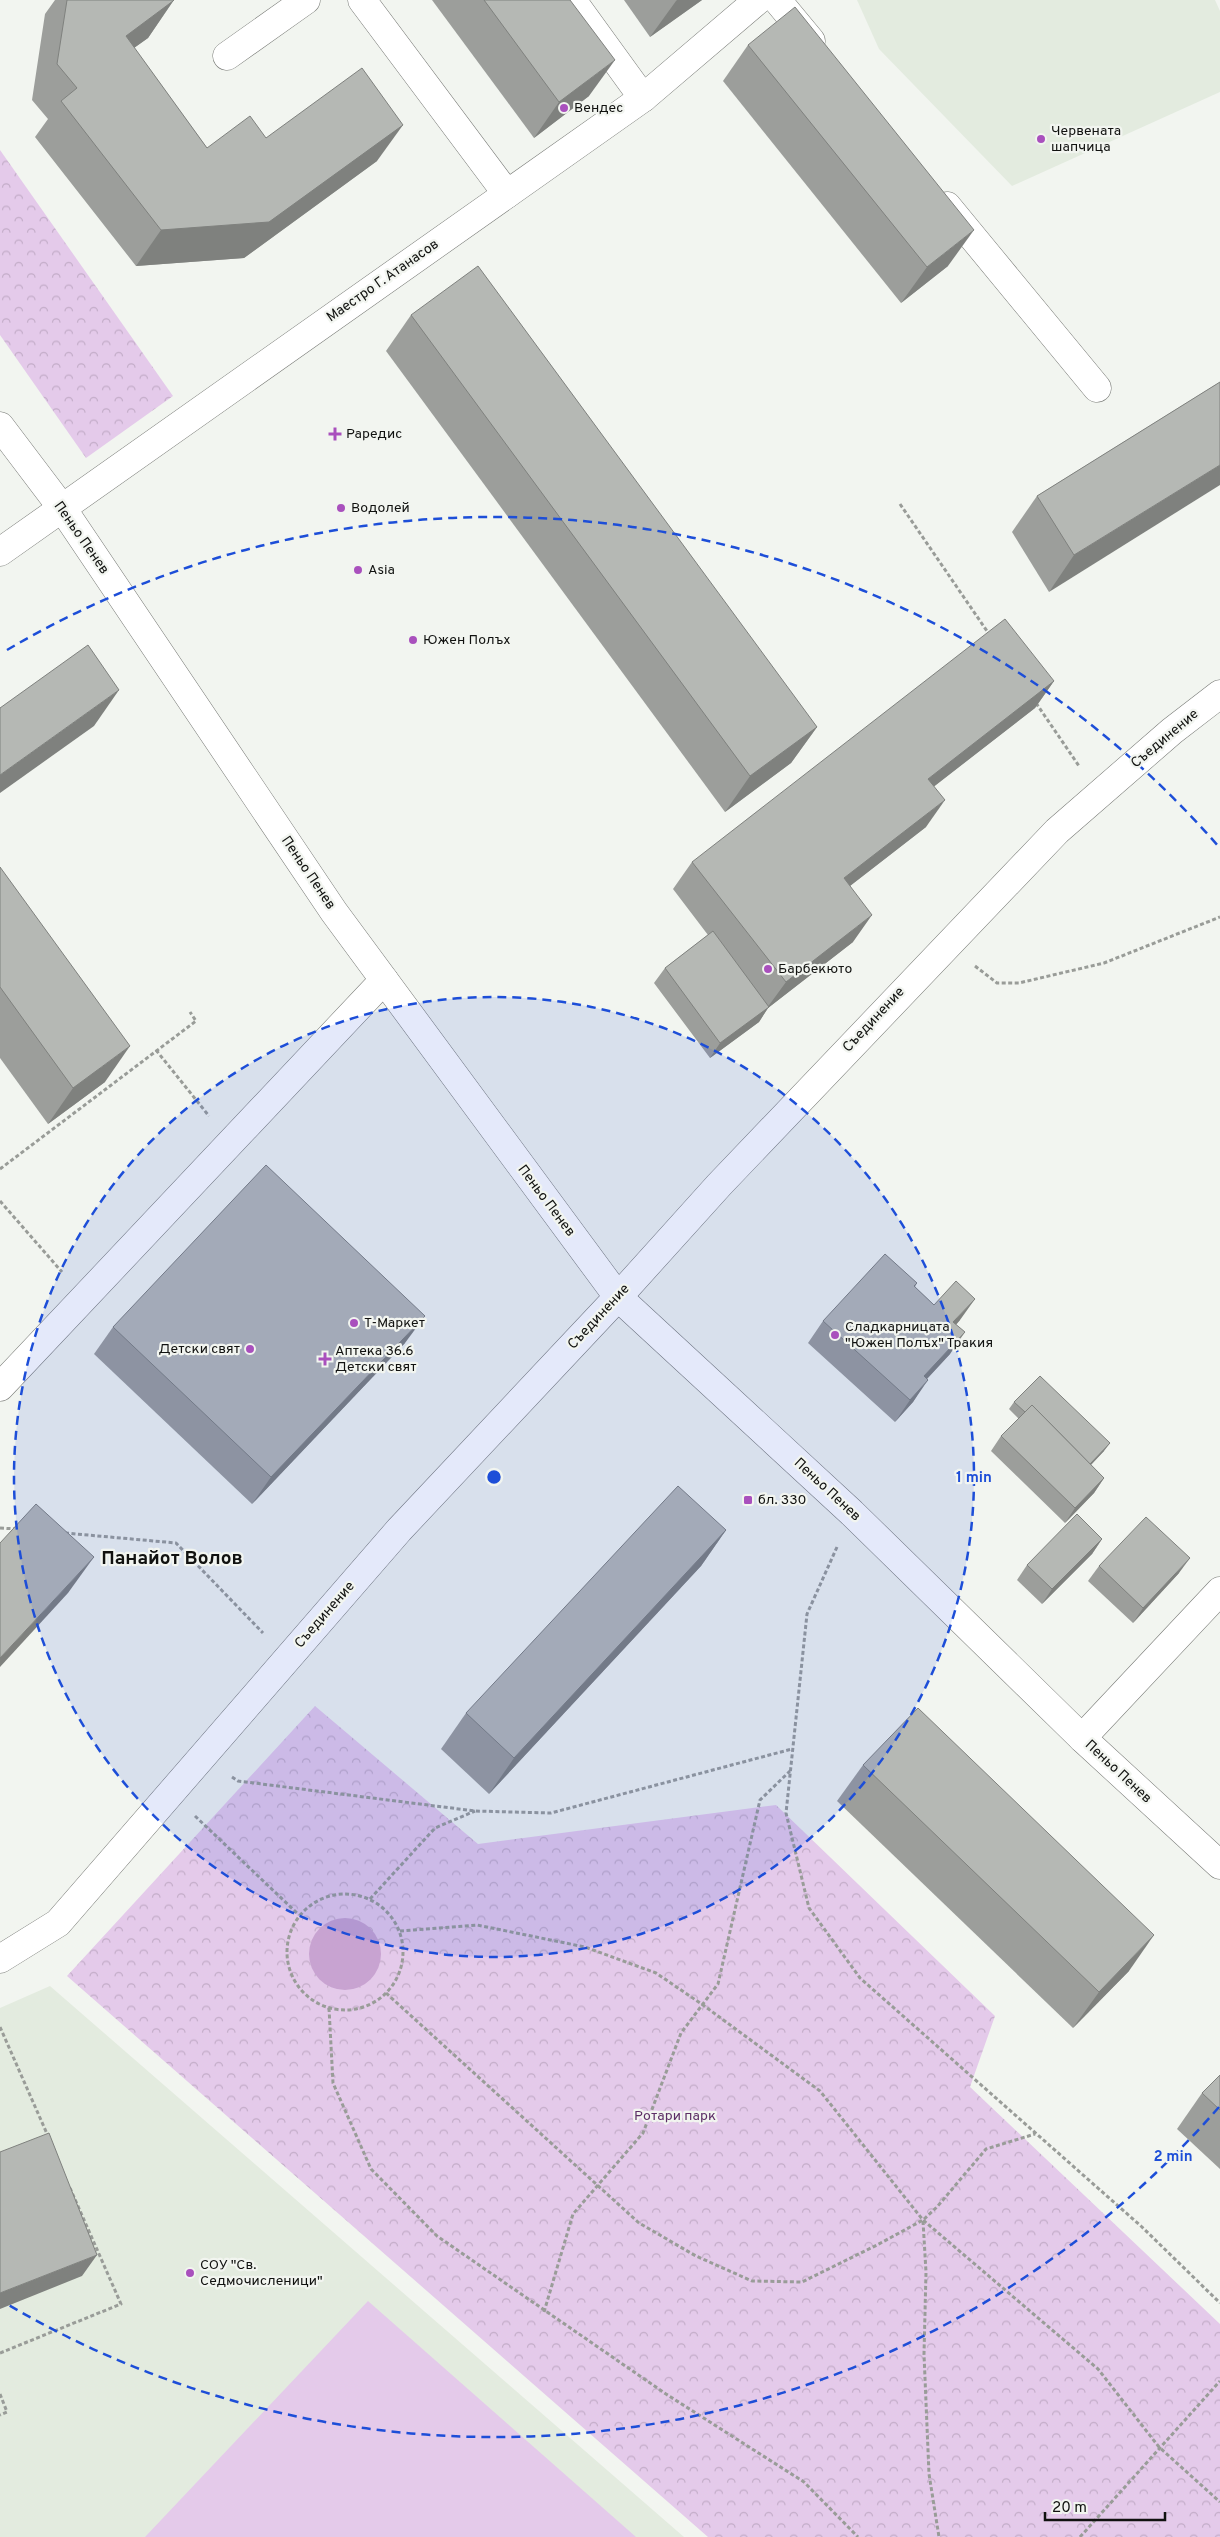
<svg xmlns="http://www.w3.org/2000/svg" width="1220" height="2537" viewBox="0 0 1220 2537" font-family="Overpass,sans-serif">
<defs>
<pattern id="forest-crowns" width="20" height="18" patternUnits="userSpaceOnUse" patternTransform="scale(1.25)"><rect width="20" height="18" fill="#e4caea"/><path d="M2 6a3 3 0 1 1 6 0M12 15a3 3 0 1 1 6 0" fill="none" stroke="#c3acc8"/></pattern>
</defs>
<rect width="100%" height="100%" fill="#f2f5f0"/>
<g fill="#e3ebdf">
<polygon points="857,0 1215,0 1220,11 1220,92 1012,186 879,49"/>
<polygon points="50,1986 684,2537 0,2537 0,2008"/>
</g>
<g fill="url(#forest-crowns)">
<polygon points="0,150 173,396 86,458 0,335"/>
<polygon points="315,1706 478,1844 776,1805 995,2016 970,2087 1220,2324 1220,2537 708,2537 67,1976"/>
</g>
<polygon fill="#e4caea" points="368,2301 636,2537 145,2537"/>
<circle fill="#c8a3d1" cx="345" cy="1954" r="36"/>
<g fill="none" stroke-linecap="round" stroke-linejoin="round">
<defs>
<g id="minor">
<polyline points="362,0 507,194"/>
<polyline points="572,0 643,98"/>
<polyline points="777,0 811,41"/>
<polyline points="227,56 306,0"/>
<polyline points="947,206 1097,388"/>
<polyline points="0,426 62,508 334,912 618,1297 852,1513 1082,1738 1220,1865"/>
<polyline points="0,552 643,98 758,0"/>
<polyline points="0,1387 384,980"/>
<polyline points="1082,1738 1220,1591"/>
<polyline points="0,1959 58,1923 399,1530 618,1297 719,1185 1057,831 1172,731 1220,694"/>
</g>
</defs>
<use href="#minor" stroke="#787a76" stroke-width="29"/>
<g stroke="#999c98" stroke-width="3" stroke-dasharray="4 2.5" stroke-linecap="butt">
<polyline points="900,504 989,634"/>
<polyline points="1036,703 1079,766"/>
<polyline points="975,966 997,983 1019,983 1104,963 1220,917"/>
<polyline points="156,1050 209,1116"/>
<polyline points="0,1169 196,1021 190,1012"/>
<polyline points="0,1201 62,1272"/>
<polyline points="0,1528 17,1529"/>
<polyline points="65,1533 176,1543 263,1633"/>
<polyline points="837,1547 807,1614 786,1813 809,1908 860,1978 1142,2227 1220,2303"/>
<polyline points="232,1777 238,1781 475,1811 551,1813 792,1749"/>
<polyline points="195,1816 299,1915"/>
<circle cx="345" cy="1952" r="58"/>
<polyline points="370,1899 435,1828 475,1811"/>
<polyline points="400,1931 477,1925 585,1947 656,1973 703,2005 820,2091 923,2220 1098,2369 1159,2447 1220,2502"/>
<polyline points="386,1993 639,2223 696,2256 752,2281 802,2282 877,2245 923,2220 937,2207 986,2149 1035,2134"/>
<polyline points="329,2008 333,2083 371,2169 437,2236 666,2394 804,2482 858,2537"/>
<polyline points="0,2027 48,2136"/>
<polyline points="923,2221 926,2272 924,2354 929,2474 939,2537"/>
<polyline points="544,2312 573,2214 643,2133 681,2033 718,1984 760,1800 790,1771"/>
<polyline points="0,2353 121,2304 70,2188"/>
<polyline points="0,2394 7,2412 0,2415"/>
<polyline points="1080,2537 1220,2381"/>
</g>
<use href="#minor" stroke="#fff" stroke-width="28"/>
</g>
<g fill="#9c9e9b">
<polygon points="55,0 174,0 148,38 134,48 207,148 266,138 377,161 244,258 136,266 35,137 48,119 32,100 45,14"/>
<polygon points="432,0 570,0 589,96 534,138"/>
<polygon points="624,0 702,0 650,37"/>
<polygon points="748,45 948,266 901,303 723,81"/>
<polygon points="411,315 817,727 791,763 725,812 386,351"/>
<polygon points="1220,382 1049,592 1012,532 1037,496"/>
<polygon points="1054,681 1035,708 934,786 926,827 850,886 853,942 768,1008 759,1022 710,1058 654,983 665,968 708,935 673,889 692,862"/>
<polygon points="0,867 105,1082 48,1124 0,1058"/>
<polygon points="917,1283 915,1287 934,1305 960,1320 956,1325 950,1354 927,1379 913,1402 895,1422 808,1343 823,1321"/>
<polygon points="113,1327 405,1343 252,1504 94,1354"/>
<polygon points="1014,1402 1104,1451 1091,1465 1104,1478 1094,1493 1065,1523 991,1451 1001,1436 1019,1419 1009,1409"/>
<polygon points="726,1530 701,1566 489,1794 441,1749 466,1713"/>
<polygon points="1102,1539 1092,1554 1042,1604 1017,1580 1027,1565"/>
<polygon points="1099,1566 1179,1573 1133,1623 1088,1581"/>
<polygon points="863,1765 1129,1971 1073,2028 837,1801"/>
<polygon points="1220,2075 1220,2169 1177,2129 1202,2093"/>
</g>
<g fill="#7f817e">
<polygon points="677,0 702,0 650,37 676,1"/>
<polygon points="173,1 148,38 100,72 126,36"/>
<polygon points="615,60 589,96 534,138 559,102"/>
<polygon points="403,125 377,161 244,258 136,266 161,230"/>
<polygon points="974,230 948,266 901,303 927,267"/>
<polygon points="1220,465 1220,485 1049,592 1074,555"/>
<polygon points="1054,681 1035,708 909,806 928,779"/>
<polygon points="119,690 94,726 0,793 0,775"/>
<polygon points="817,727 791,763 725,812 750,776"/>
<polygon points="945,800 926,827 824,906 844,878"/>
<polygon points="872,915 853,942 768,1008 759,1022 710,1058 720,1043 767,1008 786,982"/>
<polygon points="130,1046 105,1082 48,1124 73,1088"/>
<polygon points="975,1299 960,1320 938,1344 953,1322"/>
<polygon points="425,1316 405,1343 252,1504 271,1477"/>
<polygon points="965,1332 950,1354 909,1398 924,1376"/>
<polygon points="928,1380 913,1402 895,1422 910,1400"/>
<polygon points="1110,1443 1104,1451 1080,1476 1085,1469"/>
<polygon points="1104,1478 1094,1493 1065,1523 1075,1508"/>
<polygon points="726,1530 701,1566 489,1794 514,1758"/>
<polygon points="1102,1539 1092,1554 1042,1604 1052,1589"/>
<polygon points="94,1557 68,1593 0,1667 0,1658"/>
<polygon points="1190,1558 1179,1573 1133,1623 1143,1608"/>
<polygon points="1154,1935 1129,1971 1073,2028 1099,1992"/>
<polygon points="97,2255 82,2276 0,2309 0,2293"/>
</g>
<g fill="#b5b8b4" stroke="#7f817e">
<polygon points="67,0 174,0 173,1 126,36 207,148 250,116 266,138 362,68 403,125 269,222 161,230 61,101 77,88 57,64"/>
<polygon points="484,0 570,0 615,60 559,102"/>
<polygon points="795,7 974,230 927,267 748,45"/>
<polygon points="478,266 817,727 750,776 411,315"/>
<polygon points="1220,382 1220,465 1074,555 1037,496"/>
<polygon points="1005,619 1054,681 928,779 945,800 844,878 872,915 786,982 692,862"/>
<polygon points="88,645 119,690 0,775 0,708"/>
<polygon points="0,867 130,1046 73,1088 0,987"/>
<polygon points="713,931 769,1007 720,1043 665,968"/>
<polygon points="266,1165 425,1316 271,1477 113,1327"/>
<polygon points="885,1254 917,1283 914,1286 934,1305 956,1281 975,1299 953,1322 965,1332 924,1376 928,1380 910,1400 823,1321"/>
<polygon points="1040,1376 1110,1443 1090,1464 1032,1405 1025,1412 1014,1402"/>
<polygon points="1032,1405 1104,1478 1075,1508 1001,1436"/>
<polygon points="678,1486 726,1530 514,1758 466,1713"/>
<polygon points="36,1504 94,1557 0,1658 0,1543"/>
<polygon points="1077,1514 1102,1539 1052,1589 1027,1565"/>
<polygon points="1146,1517 1190,1558 1143,1608 1099,1566"/>
<polygon points="918,1708 1154,1935 1099,1992 863,1765"/>
<polygon points="1220,2075 1220,2110 1202,2093"/>
<polygon points="49,2133 97,2255 0,2293 0,2152"/>
</g>
<circle cx="494" cy="1477" r="480" fill="#1d4ed8" fill-opacity=".12"/>
<g fill="none" stroke="#1d4ed8" stroke-width="2.5" stroke-dasharray="9 6">
<circle cx="494" cy="1477" r="480"/>
<path d="M1219 2107A960 960 0 0 1 7 2304M7 650A960 960 0 0 1 1219 847"/>
</g>
<g fill="#a950bd" stroke="#f2f5f0" stroke-width="2">
<circle cx="564" cy="108" r="5"/>
<circle cx="1041" cy="139" r="5"/>
<path d="M332.5 426.5h5v5h5v5h-5v5h-5v-5h-5v-5h5z"/>
<circle cx="341" cy="508" r="5"/>
<circle cx="358" cy="570" r="5"/>
<circle cx="413" cy="640" r="5"/>
<circle cx="768" cy="969" r="5"/>
<circle cx="354" cy="1323" r="5"/>
<circle cx="835" cy="1335" r="5"/>
<circle cx="250" cy="1349" r="5"/>
<path d="M322.5 1351.5h5v5h5v5h-5v5h-5v-5h-5v-5h5z"/>
<rect x="743" y="1495" width="10" height="10" rx="2.5"/>
<circle cx="190" cy="2273" r="5"/>
</g>
<g text-anchor="middle" dominant-baseline="central" stroke-width="4.5" stroke-linejoin="round" paint-order="stroke">
<g font-size="14" fill="#111210" stroke="#f2f5f0" text-anchor="start">
<text x="574" y="108">Вендес</text>
<text x="1051" y="131">Червената<tspan x="1051" dy="16">шапчица</tspan></text>
<text x="346" y="434">Раредис</text>
<text x="351" y="508">Водолей</text>
<text x="368" y="570">Asia</text>
<text x="423" y="640">Южен Полъх</text>
<text x="778" y="969">Барбекюто</text>
<text x="364" y="1323">Т-Маркет</text>
<text x="845" y="1327">Сладкарницата<tspan x="845" dy="16">"Южен Полъх" Тракия</tspan></text>
<text x="240" y="1349" text-anchor="end">Детски свят</text>
<text x="335" y="1351">Аптека 36.6<tspan x="335" dy="16">Детски свят</tspan></text>
<text x="758" y="1500">бл. 330</text>
<text x="200" y="2265">СОУ "Св.<tspan x="200" dy="16">Седмочисленици"</tspan></text>
</g>
<g font-size="14" fill="#111210" stroke="#f2f5f0">
<text transform="translate(383 281) rotate(-35)">Маестро Г. Атанасов</text>
<text transform="translate(81 538) rotate(55)">Пеньо Пенев</text>
<text transform="translate(1165 739) rotate(-40)">Съединение</text>
<text transform="translate(308 873) rotate(56)">Пеньо Пенев</text>
<text transform="translate(874 1020) rotate(-47)">Съединение</text>
<text transform="translate(546 1201) rotate(53)">Пеньо Пенев</text>
<text transform="translate(599 1317) rotate(-47)">Съединение</text>
<text transform="translate(827 1490) rotate(43)">Пеньо Пенев</text>
<text transform="translate(325 1615) rotate(-49)">Съединение</text>
<text transform="translate(1118 1772) rotate(43)">Пеньо Пенев</text>
</g>
<g font-size="14" fill="#5c2e66" stroke="#f2f5f0">
<text x="675" y="2116">Ротари парк</text>
</g>
<g font-size="19" font-weight="bold" fill="#111210" stroke="#f2f5f0">
<text x="172" y="1559">Панайот Волов</text>
</g>
</g>
<circle cx="494" cy="1477" r="8" fill="#1d4ed8" stroke="#f2f5f0" stroke-width="2.5"/>
<g font-size="15" text-anchor="middle" font-weight="bold" fill="#1d4ed8" stroke="#f2f5f0" stroke-width="4.5" stroke-linejoin="round" paint-order="stroke">
<text x="974" y="1482">1 min</text>
<text x="1173" y="2161">2 min</text>
</g>
<path d="M1045 2512v8h120v-8" fill="none" stroke="#111210" stroke-width="2.5"/>
<text x="1052" y="2512" font-size="15" fill="#111210" stroke="#f2f5f0" stroke-width="4" paint-order="stroke">20 m</text>
</svg>
